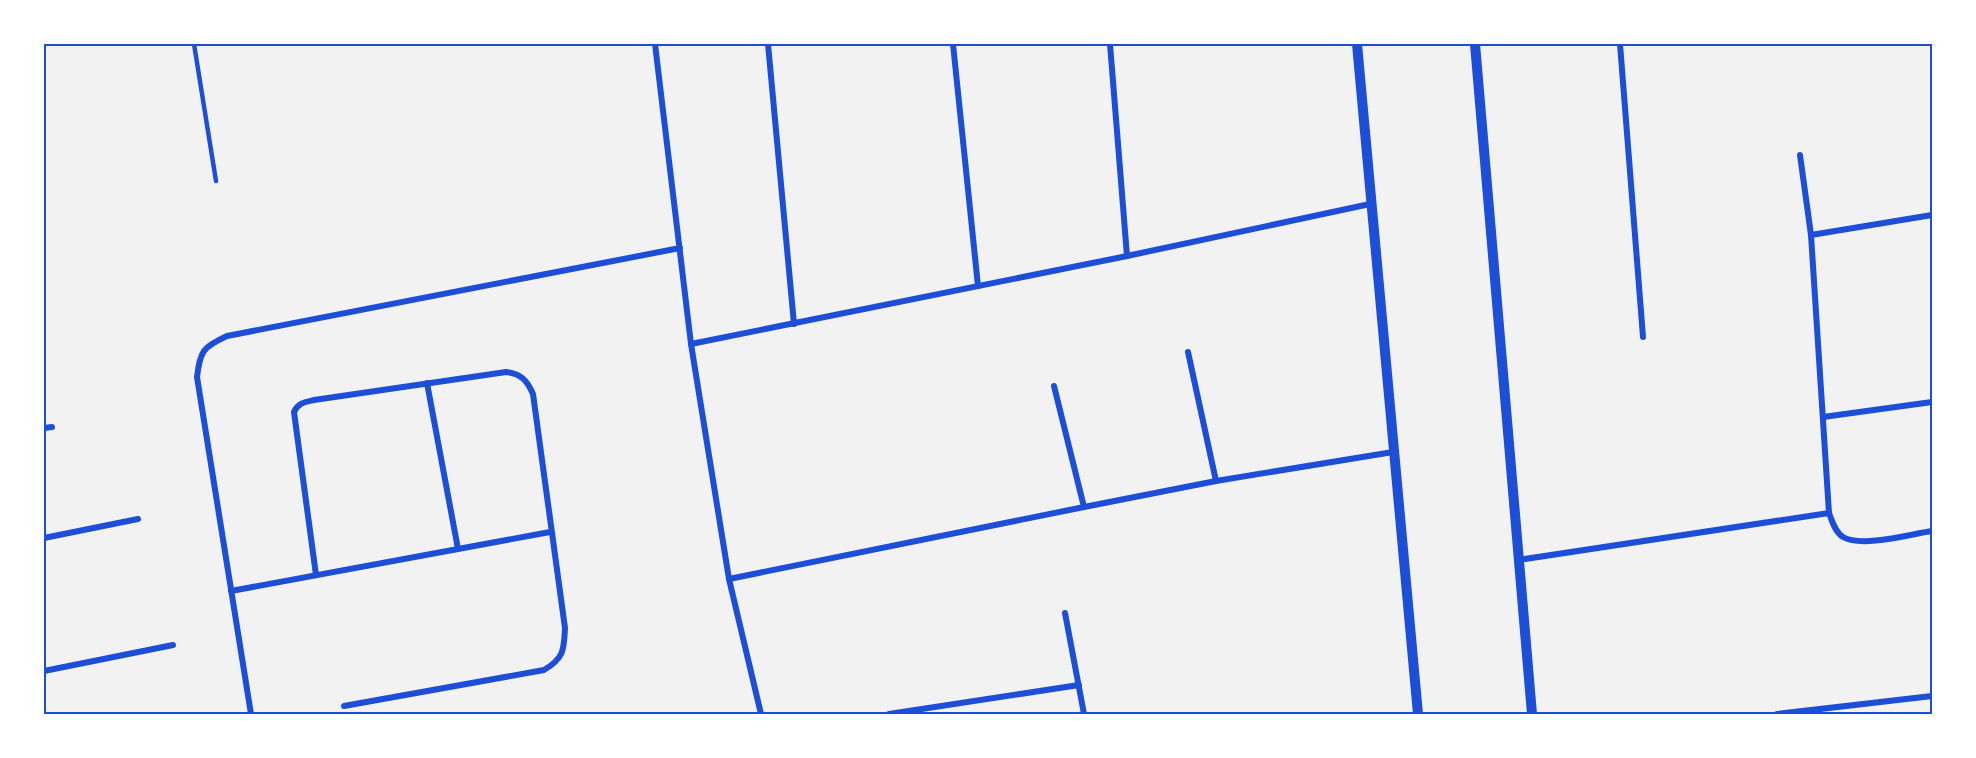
<svg xmlns="http://www.w3.org/2000/svg" width="1976" height="758" viewBox="0 0 1976 758" font-family="'Noto Sans',sans-serif">
<rect width="100%" height="100%" fill="#f2f2f2"/>
<g fill="none" stroke-linecap="round" stroke-linejoin="round">
<polyline stroke="#1d4ed8" stroke-width="4.5" points="194,44 216,181"/>
<g stroke="#1d4ed8" stroke-width="6">
<polyline points="655,44 691,344 729,579 761,714"/>
<polyline points="768,44 794,324"/>
<polyline points="953,44 978,286"/>
<polyline points="1110,44 1127,256"/>
<polyline points="1620,44 1643,337"/>
<path d="M 1800,155 L 1811,235 L 1829,513 C 1832,521 1835,532 1843,537 C 1862,548 1911,534 1932,531"/>
<polyline points="1811,235 1932,215"/>
<polyline points="691,344 1127,256 1370,204"/>
<polyline points="1188,352 1216,481"/>
<polyline points="427,383 458,549"/>
<polyline points="1054,386 1084,507 1216,481 1393,452"/>
<polyline points="1823,417 1932,402"/>
<polyline points="44,428 52,427"/>
<polyline points="44,538 138,519"/>
<polyline points="1518,560 1829,513"/>
<path d="M 316,575 L 294,412 C 298,403 305,402 314,400 L 506,372 C 521,374 527,380 533,394 L 565,628 C 564,650 564,658 544,670 L 344,706"/>
<polyline points="729,579 1084,507"/>
<polyline points="231,591 550,532"/>
<polyline points="1065,613 1084,714"/>
<polyline points="44,671 173,645"/>
<path d="M 251,714 L 197,377 C 200,351 203,347 227,336 L 680,248"/>
<polyline points="889,714 1079,685"/>
<polyline points="1777,714 1932,696"/>
</g>
<g stroke="#1d4ed8" stroke-width="10">
<polyline points="1357,44 1418,714"/>
<polyline points="1475,44 1532,714"/>
</g>
</g>
<rect width="1976" height="758" fill="none" stroke="#ffffff" stroke-width="90"/>
<rect x="45" y="45" width="1886" height="668" fill="none" stroke="#1d4ed8" stroke-width="2"/>
</svg>
